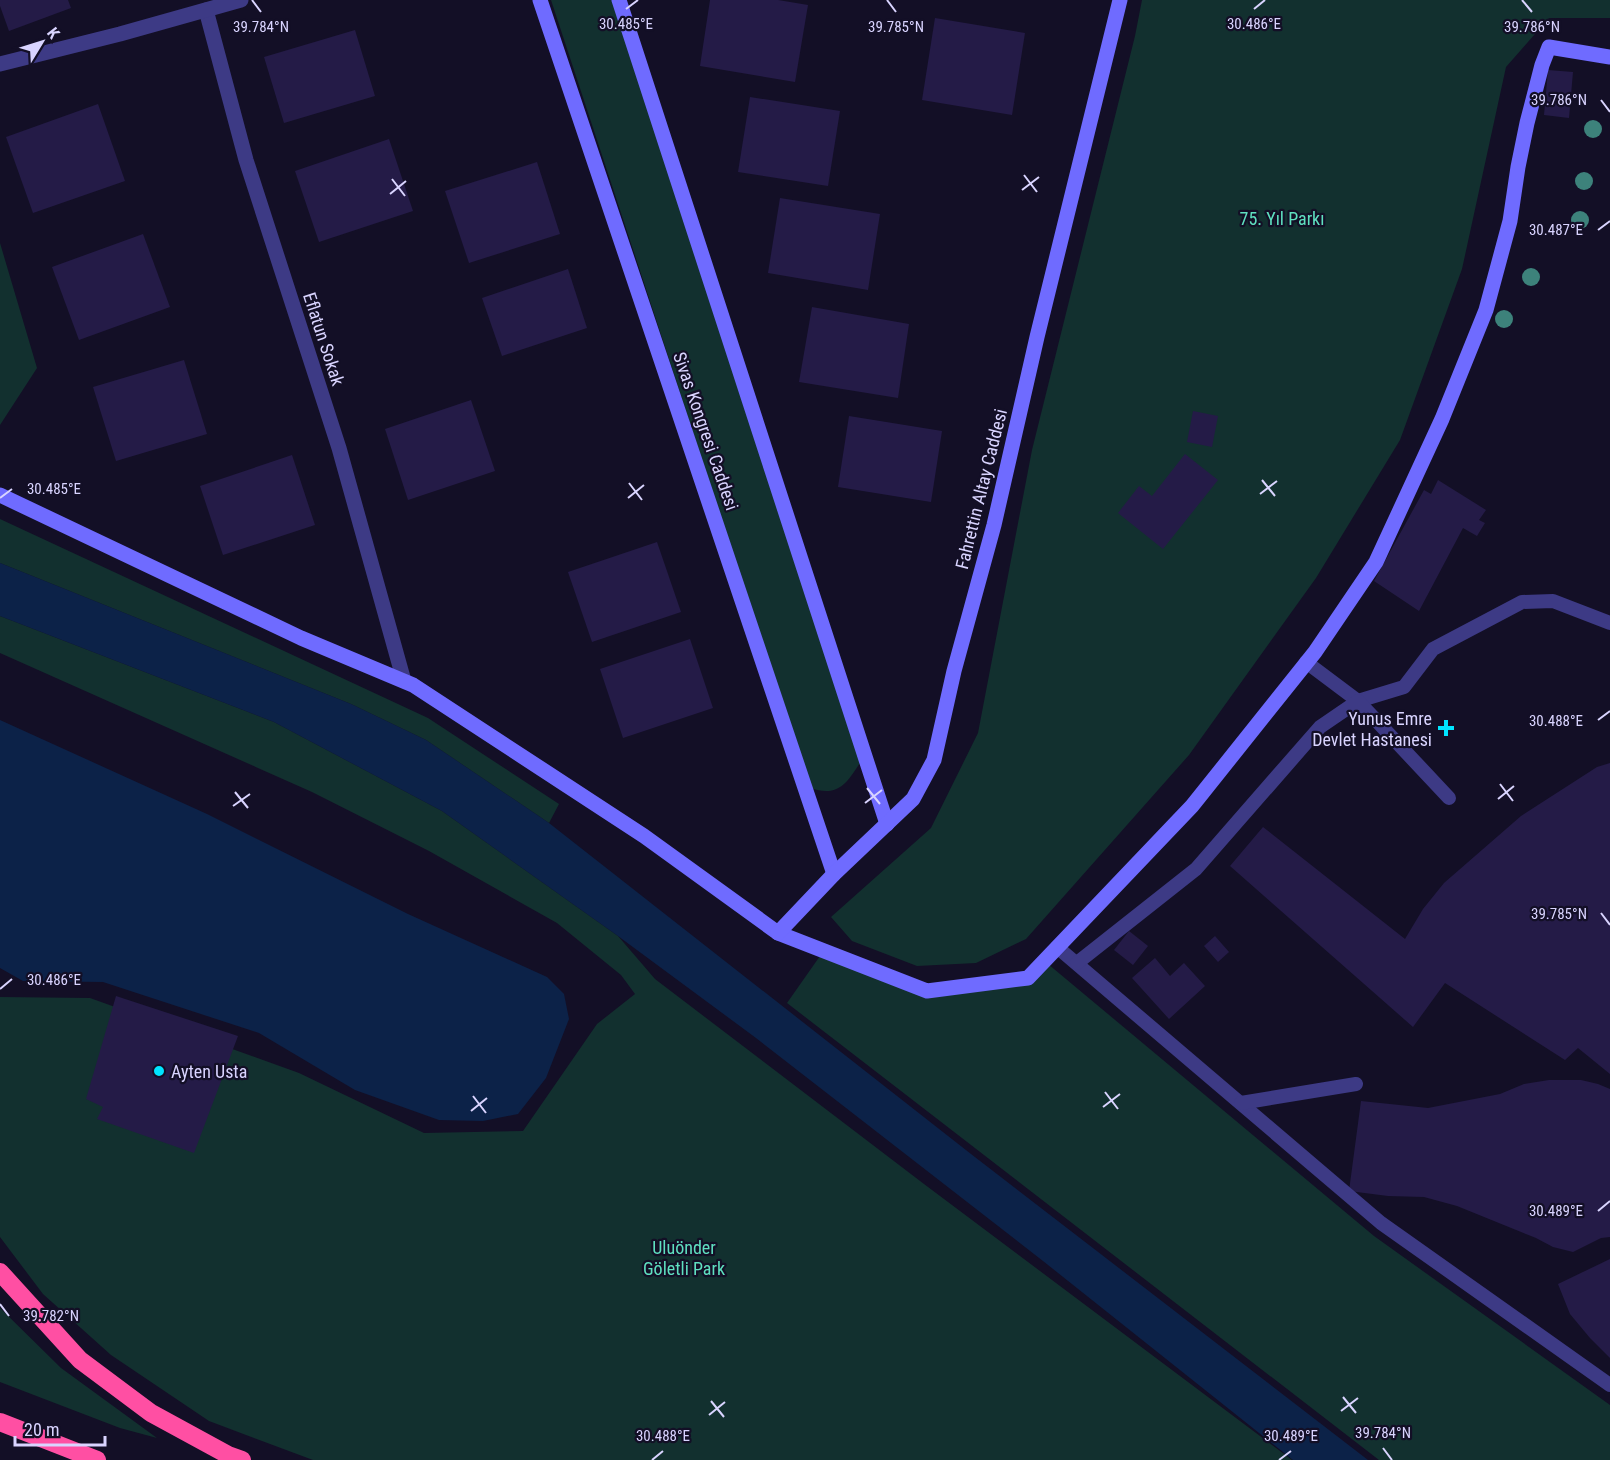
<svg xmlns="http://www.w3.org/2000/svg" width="1610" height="1460" viewBox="0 0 1610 1460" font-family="'Roboto Condensed',sans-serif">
<rect width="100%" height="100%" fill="#130f26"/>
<g fill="#12302f">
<path d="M 551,0 L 615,0 L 862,760 C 847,782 840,798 810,788 Z"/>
<polygon points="1142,0 1610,0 1610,18 1549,18 1506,67 1462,269 1400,440 1316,578 1189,755 1026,939 976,963 917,966 852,941 831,917 931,828 978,733 1032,450 1135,36"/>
<polygon points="0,243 37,368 0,425"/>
<polygon points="0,519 428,718 559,804 549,823 426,740 351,704 0,563"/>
<polygon points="0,616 274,722 442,811 618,936 655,979 924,1184 1292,1460 313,1460 209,1421 111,1355 43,1294 0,1237 0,997 90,998 299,1073 424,1133 523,1131 597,1024 635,994 621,975 557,923 429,851 312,792 0,653"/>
<polygon points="820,956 925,997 1030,981 1048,964 1374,1236 1610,1405 1610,1460 1379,1460 787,1003"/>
<polygon points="0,1308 61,1368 157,1438 120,1428 0,1382"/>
</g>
<g fill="#0c2248">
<polygon points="0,563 351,704 426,740 549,823 971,1154 1368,1460 1293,1460 1043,1261 756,1038 618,936 442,811 274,722 0,616"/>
<polygon points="0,720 207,814 408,914 547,977 564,994 569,1019 546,1078 518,1114 483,1121 439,1120 355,1090 259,1033 103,982 23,981 0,968"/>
</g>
<g fill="#241b47">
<polygon points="0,0 68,0 71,8 9,31 0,6"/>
<polygon points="710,0 778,0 808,5 795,82 700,66"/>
<polygon points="935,18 1025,33 1012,115 922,100"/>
<polygon points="355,30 375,96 284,123 264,57"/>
<polygon points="1548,70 1573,72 1569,118 1544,115"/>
<polygon points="750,97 840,111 828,186 738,172"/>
<polygon points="98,104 125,181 33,213 6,137"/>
<polygon points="389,139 413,211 319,242 295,171"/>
<polygon points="537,162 560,234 469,263 445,191"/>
<polygon points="780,198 880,214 868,290 768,273"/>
<polygon points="143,234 170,307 79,340 52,267"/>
<polygon points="568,269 587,328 502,356 482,298"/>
<polygon points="812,307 909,324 898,398 799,382"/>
<polygon points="184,360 207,434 116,461 93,387"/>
<polygon points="471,400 495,471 408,500 385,429"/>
<polygon points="1193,411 1218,416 1212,447 1187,442"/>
<polygon points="849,416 942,431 931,502 838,487"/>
<polygon points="1185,454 1218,480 1163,549 1118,513 1139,486 1152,496"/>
<polygon points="292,455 315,525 223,555 200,486"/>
<polygon points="1438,480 1486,510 1479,520 1485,523 1477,536 1463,528 1419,611 1374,581 1424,490 1431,494"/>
<polygon points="657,542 681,612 592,642 568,572"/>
<polygon points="690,639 713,708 623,738 600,669"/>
<polygon points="1610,763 1610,1074 1578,1048 1565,1060 1445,983 1413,1027 1230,866 1263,827 1405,939 1423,909 1444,883 1521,816 1597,767"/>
<polygon points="1129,931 1148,946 1133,965 1114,950"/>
<polygon points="1215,936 1229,952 1218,962 1204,946"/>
<polygon points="1155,958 1170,976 1184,963 1205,986 1169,1019 1132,978"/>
<polygon points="116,996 238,1036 194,1153 97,1119 103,1107 86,1099"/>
<polygon points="1549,1080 1581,1080 1598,1084 1610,1089 1610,1237 1601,1238 1573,1252 1553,1247 1536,1238 1457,1206 1424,1197 1388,1196 1349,1191 1361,1101 1428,1108 1500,1094 1524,1084"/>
<polygon points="1610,1259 1610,1358 1590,1338 1570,1314 1558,1284"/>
</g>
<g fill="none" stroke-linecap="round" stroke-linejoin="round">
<g stroke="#3d3a85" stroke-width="14">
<polyline points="1306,662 1358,701 1404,687 1433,649 1522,602 1553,601 1610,623"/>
<polyline points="1057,947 1381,1223 1610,1385"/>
<polyline points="1077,963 1196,869 1320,727 1358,701 1449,798"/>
<polyline points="1241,1103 1356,1084"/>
</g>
<g stroke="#3d3a85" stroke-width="15">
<polyline points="206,10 246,160 339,448 404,681"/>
<polyline points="0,64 120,34 241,0"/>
</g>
<g stroke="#6f6bff" stroke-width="15">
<polyline points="540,0 834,874"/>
<polyline points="619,0 887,824"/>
<polyline points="0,495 301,638 413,685 644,836 778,933 927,991 1028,978 1192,806 1315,652 1376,562 1442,419 1486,310 1510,221 1518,167 1527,123 1542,65 1549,47 1610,57"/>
<polyline points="778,933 834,874 913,799 934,760 954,671 994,525 1037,337 1120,0"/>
</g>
<g stroke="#ff4fa3" stroke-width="18">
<polyline points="0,1272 80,1360 151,1413 228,1455 242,1460"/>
<polyline points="0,1422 97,1460"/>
</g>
</g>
<g fill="#3d827b">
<circle cx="1593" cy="129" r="9"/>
<circle cx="1584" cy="181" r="9"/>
<circle cx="1580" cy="220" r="9"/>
<circle cx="1531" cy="277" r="9"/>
<circle cx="1504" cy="319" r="9"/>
</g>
<path fill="none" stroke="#d9d4ff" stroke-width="2" d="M 252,0 L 261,12M 887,0 L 896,12M 1522,0 L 1532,12M 626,9 L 638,0M 1254,9 L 1265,0M 1601,100 L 1610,112M 1024,175 L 1037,192M 392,179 L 405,196M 1022,190 L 1039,177M 390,194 L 406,181M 1598,230 L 1610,221M 1262,480 L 1275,496M 629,483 L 642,500M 1260,494 L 1277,481M 0,498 L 12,489M 628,498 L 644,485M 1598,720 L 1610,711M 1500,784 L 1513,801M 867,788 L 880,804M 235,792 L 248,808M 1498,799 L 1514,786M 865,803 L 882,790M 233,806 L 250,794M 1601,913 L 1610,925M 0,989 L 12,979M 1105,1092 L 1118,1109M 473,1096 L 486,1113M 1103,1107 L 1120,1094M 471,1111 L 487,1098M 1598,1211 L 1610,1201M 0,1304 L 9,1316M 1343,1397 L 1356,1413M 711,1401 L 724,1417M 1341,1411 L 1358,1398M 709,1415 L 725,1402M 1383,1448 L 1392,1460M 652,1460 L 663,1451M 1279,1460 L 1291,1451"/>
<g fill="#00e5ff" stroke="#130f26" stroke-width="2">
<path d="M1443 719h6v6h6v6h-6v6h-6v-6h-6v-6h6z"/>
<circle cx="159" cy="1071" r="6"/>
</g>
<g text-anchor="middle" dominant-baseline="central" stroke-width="4.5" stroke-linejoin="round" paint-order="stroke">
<g font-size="18" fill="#5fe0c0" stroke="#130f26">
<text x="1282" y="218">75. Yıl Parkı</text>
<text x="684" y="1247">Uluönder<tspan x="684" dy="21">Göletli Park</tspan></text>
</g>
<g font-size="18" fill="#d9d4ff" stroke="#130f26">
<text transform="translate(324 339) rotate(72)">Eflatun Sokak</text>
<text transform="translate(706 431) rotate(71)">Sivas Kongresi Caddesi</text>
<text transform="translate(981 489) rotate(-76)">Fahrettin Altay Caddesi</text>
</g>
<g font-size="18" fill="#d9d4ff" stroke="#130f26" text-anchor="end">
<text x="1432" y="718">Yunus Emre<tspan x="1432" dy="21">Devlet Hastanesi</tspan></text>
<text x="171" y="1071" text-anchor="start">Ayten Usta</text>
</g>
</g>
<g font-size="15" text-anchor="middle" fill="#d9d4ff" stroke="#130f26" stroke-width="4.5" stroke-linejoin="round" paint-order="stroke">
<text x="626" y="29">30.485°E</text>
<text x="1254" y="29">30.486°E</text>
<text x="261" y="32">39.784°N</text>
<text x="896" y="32">39.785°N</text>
<text x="1532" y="32">39.786°N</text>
<text x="1559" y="105">39.786°N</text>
<text x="1556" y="235">30.487°E</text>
<text x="54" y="494">30.485°E</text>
<text x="1556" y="726">30.488°E</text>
<text x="1559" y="919">39.785°N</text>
<text x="54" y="985">30.486°E</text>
<text x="1556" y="1216">30.489°E</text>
<text x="51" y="1321">39.782°N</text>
<text x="1383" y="1438">39.784°N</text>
<text x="663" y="1441">30.488°E</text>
<text x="1291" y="1441">30.489°E</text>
</g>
<g transform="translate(42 42) rotate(52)" stroke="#130f26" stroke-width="4.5" paint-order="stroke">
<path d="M0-4.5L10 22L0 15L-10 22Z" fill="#d9d4ff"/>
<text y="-9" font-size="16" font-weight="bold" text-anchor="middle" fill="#d9d4ff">K</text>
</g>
<path d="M15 1436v9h90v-9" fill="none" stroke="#d9d4ff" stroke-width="3"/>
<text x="24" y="1436" font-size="18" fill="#d9d4ff" stroke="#130f26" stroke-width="4.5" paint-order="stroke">20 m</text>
</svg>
